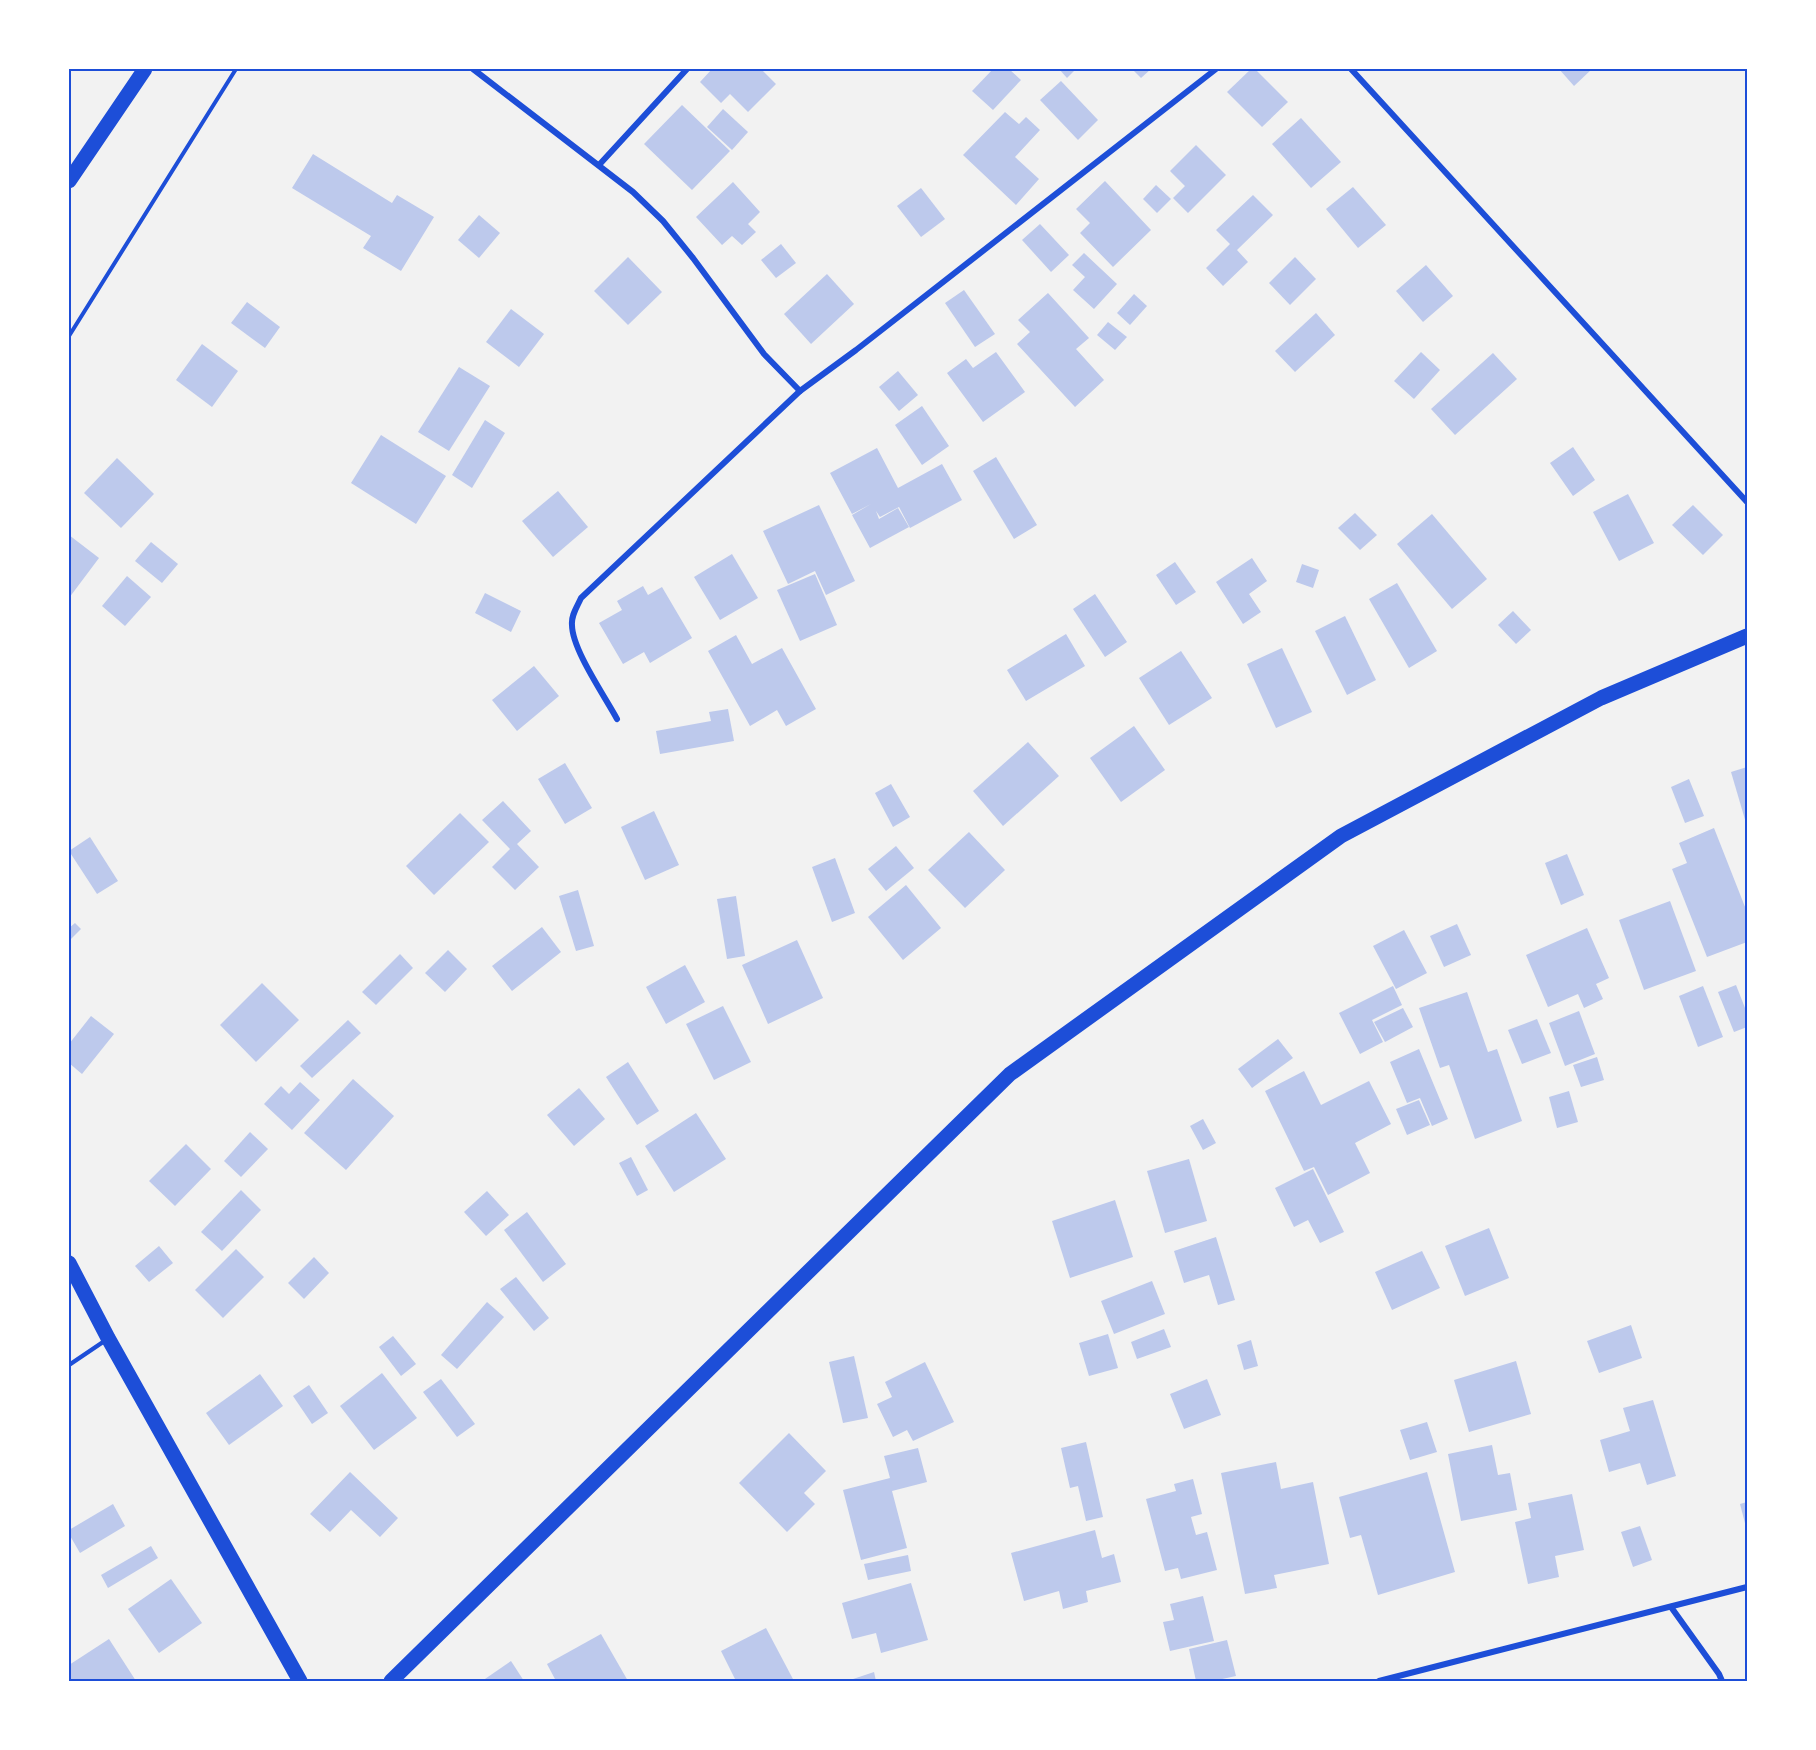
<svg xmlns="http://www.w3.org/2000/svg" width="1816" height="1750" viewBox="0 0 1816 1750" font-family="Ubuntu,sans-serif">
<rect width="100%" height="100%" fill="#f2f2f2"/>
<g fill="#bdc9ec">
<polygon points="712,69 761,69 776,84 748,112 730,94 721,103 700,82"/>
<polygon points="993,69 1009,69 1021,80 993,110 972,91"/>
<polygon points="1059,69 1076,69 1067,78"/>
<polygon points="1132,69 1151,69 1141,78"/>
<polygon points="1251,69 1255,69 1288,102 1262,127 1227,92"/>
<polygon points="1559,69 1592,69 1574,86"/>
<polygon points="1061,81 1098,120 1078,140 1040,100"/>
<polygon points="682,105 730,151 692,190 644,144"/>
<polygon points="723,109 748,132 732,150 707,127"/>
<polygon points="1005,112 1019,124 1026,117 1040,130 1015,157 1039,179 1016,205 963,155"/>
<polygon points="1301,118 1341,162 1311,188 1272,144"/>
<polygon points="1196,145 1226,175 1188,213 1173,198 1185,186 1170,171"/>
<polygon points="313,154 392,203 397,195 434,217 401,271 363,248 371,236 292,188"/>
<polygon points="1105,181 1151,230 1113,267 1080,233 1090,223 1076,209"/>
<polygon points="733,182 760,212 748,224 756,232 742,245 732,236 722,245 696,217"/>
<polygon points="1156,185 1171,199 1157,213 1143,199"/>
<polygon points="1353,187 1386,225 1358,248 1326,209"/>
<polygon points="921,188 945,219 921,237 897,206"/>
<polygon points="1253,195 1273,215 1237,250 1248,262 1223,286 1206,268 1230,244 1216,230"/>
<polygon points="479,215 500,233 479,258 458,240"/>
<polygon points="1040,224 1069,255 1051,272 1022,240"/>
<polygon points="781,244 796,263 776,278 761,260"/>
<polygon points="1084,253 1117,284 1094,309 1073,290 1085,277 1072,265"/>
<polygon points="628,257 662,292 628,325 594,291"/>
<polygon points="1295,257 1316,279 1290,305 1269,283"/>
<polygon points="1426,265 1453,296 1423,322 1396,291"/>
<polygon points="827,274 854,304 811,344 784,314"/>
<polygon points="964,290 995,334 975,347 945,303"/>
<polygon points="1048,293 1089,338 1076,349 1104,380 1075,407 1017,344 1030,332 1018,320"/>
<polygon points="1134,294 1147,306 1130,325 1117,313"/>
<polygon points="247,302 280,327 265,348 231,323"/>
<polygon points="511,309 544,334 519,367 486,342"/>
<polygon points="1316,313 1335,335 1295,372 1275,351"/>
<polygon points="1108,322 1127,337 1115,350 1097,335"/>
<polygon points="202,344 238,371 212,407 176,380"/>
<polygon points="996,352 1025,392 983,422 947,373 966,359 973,368"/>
<polygon points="1421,352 1440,370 1414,399 1394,381"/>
<polygon points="1493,353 1517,379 1455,435 1431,409"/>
<polygon points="459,367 490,386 449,451 418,432"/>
<polygon points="898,371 918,395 899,411 879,387"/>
<polygon points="922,406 949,446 922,465 895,425"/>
<polygon points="485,420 505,433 472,488 452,475"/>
<polygon points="381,435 446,476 416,524 351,483"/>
<polygon points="1573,447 1595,480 1573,496 1550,463"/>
<polygon points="877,448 898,488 942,464 962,500 910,528 899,507 880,517 876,511 879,519 898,508 909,527 870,548 852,515 871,504 852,514 830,473"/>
<polygon points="996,457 1037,525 1014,539 973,471"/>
<polygon points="117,458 154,494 121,528 84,493"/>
<polygon points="558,491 588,527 553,557 522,521"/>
<polygon points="1628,494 1654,543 1619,561 1593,512"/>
<polygon points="819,505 855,581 826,595 815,571 788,584 763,531"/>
<polygon points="1693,505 1723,535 1703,555 1672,525"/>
<polygon points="1355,513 1377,535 1360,550 1338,528"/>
<polygon points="1432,514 1487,579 1452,609 1397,544"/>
<polygon points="69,535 99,558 69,598"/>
<polygon points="151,542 178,564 162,583 135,561"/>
<polygon points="732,554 758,598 720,620 694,577"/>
<polygon points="1252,558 1267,581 1249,594 1261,612 1243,624 1216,582"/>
<polygon points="1175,562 1196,592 1176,605 1156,575"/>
<polygon points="1302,564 1319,570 1313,588 1296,582"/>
<polygon points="815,574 837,625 800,641 777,590"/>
<polygon points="127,576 151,597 125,626 102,606"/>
<polygon points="1397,583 1437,651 1409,668 1369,599"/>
<polygon points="643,586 648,595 662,587 692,638 650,663 644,652 623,664 599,623 622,610 617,601"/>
<polygon points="485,593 521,611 511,632 475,613"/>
<polygon points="1095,594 1127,642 1105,657 1073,609"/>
<polygon points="1513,611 1531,630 1516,644 1498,625"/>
<polygon points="1345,616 1376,680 1347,695 1315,631"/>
<polygon points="1066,634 1085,666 1026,701 1007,670"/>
<polygon points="736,635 752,664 782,648 816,709 786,726 777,710 750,726 708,651"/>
<polygon points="1282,648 1312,712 1276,728 1247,664"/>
<polygon points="1181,651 1212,698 1169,725 1139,678"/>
<polygon points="534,666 559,696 517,731 492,700"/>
<polygon points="728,709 734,741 660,754 656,731 711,721 709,712"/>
<polygon points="1134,726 1165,770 1121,802 1090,758"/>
<polygon points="1028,742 1059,776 1003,826 973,791"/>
<polygon points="565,763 592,808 565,824 538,779"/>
<polygon points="1747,767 1747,823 1746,823 1731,772"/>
<polygon points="1689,779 1704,816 1685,823 1671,787"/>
<polygon points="891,784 910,817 893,827 875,793"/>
<polygon points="503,801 531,831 517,844 539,867 515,890 492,867 510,849 482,820"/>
<polygon points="654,811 679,865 645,880 621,827"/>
<polygon points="460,813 489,842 434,895 406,866"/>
<polygon points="1714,828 1747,912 1747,942 1707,957 1672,869 1687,863 1679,843"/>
<polygon points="969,832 1005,870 965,908 928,870"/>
<polygon points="90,837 118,881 97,894 69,851"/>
<polygon points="896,846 914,868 886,891 868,869"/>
<polygon points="1567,854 1584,895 1561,905 1545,863"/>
<polygon points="835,858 855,913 832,922 812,867"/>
<polygon points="906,885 941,928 903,960 868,917"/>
<polygon points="578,890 594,946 576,951 559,896"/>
<polygon points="736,896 745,956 727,959 717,899"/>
<polygon points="1670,901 1696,971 1644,990 1619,920"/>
<polygon points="75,923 81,929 69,941 69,928"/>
<polygon points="1457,924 1471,955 1444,967 1430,936"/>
<polygon points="542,927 561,952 512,991 492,966"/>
<polygon points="1587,928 1609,978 1596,984 1603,999 1584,1008 1578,994 1548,1007 1526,955"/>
<polygon points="1404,930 1427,973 1396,989 1373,946"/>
<polygon points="797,940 823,998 768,1024 742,965"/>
<polygon points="448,950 467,969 445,992 425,973"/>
<polygon points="400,954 413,968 376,1005 362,992"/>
<polygon points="685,965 705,1002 666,1024 646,987"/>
<polygon points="262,983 299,1020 256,1062 220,1025"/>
<polygon points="1736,985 1747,1013 1747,1027 1734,1032 1718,992"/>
<polygon points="1393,986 1402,1005 1372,1020 1383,1042 1360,1054 1339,1013"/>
<polygon points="1703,986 1723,1037 1698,1047 1679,996"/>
<polygon points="1467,992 1488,1052 1497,1049 1522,1121 1475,1139 1449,1065 1440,1068 1419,1008"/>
<polygon points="723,1006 751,1062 714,1080 686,1024"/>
<polygon points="1403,1008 1413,1027 1385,1042 1374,1022"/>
<polygon points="1579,1011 1595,1054 1565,1066 1549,1023"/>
<polygon points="91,1016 114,1034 82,1074 69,1063 69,1044"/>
<polygon points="1537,1019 1551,1053 1522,1064 1508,1030"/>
<polygon points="348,1020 361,1033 312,1078 300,1066"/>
<polygon points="1278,1039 1293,1058 1252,1088 1238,1069"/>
<polygon points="1419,1049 1448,1119 1432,1126 1420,1098 1407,1103 1390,1062"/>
<polygon points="1597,1057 1604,1080 1581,1087 1573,1065"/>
<polygon points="628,1062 659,1111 637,1125 606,1077"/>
<polygon points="1304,1071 1321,1105 1369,1081 1391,1124 1355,1143 1370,1173 1328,1195 1314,1167 1304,1171 1265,1091"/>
<polygon points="353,1079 394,1116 346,1170 304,1133"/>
<polygon points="300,1082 320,1100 292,1130 264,1104 281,1086 289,1094"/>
<polygon points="579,1088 605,1119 574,1146 547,1115"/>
<polygon points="1569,1091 1578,1122 1557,1128 1549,1097"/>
<polygon points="1419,1100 1430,1125 1407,1135 1396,1109"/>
<polygon points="696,1113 726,1159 674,1192 645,1146"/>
<polygon points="1203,1119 1216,1143 1203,1150 1190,1126"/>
<polygon points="250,1132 268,1149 241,1177 224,1161"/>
<polygon points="186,1144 211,1169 175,1206 149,1181"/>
<polygon points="631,1157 648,1190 637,1196 619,1163"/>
<polygon points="1189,1159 1207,1221 1165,1233 1147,1171"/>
<polygon points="1313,1169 1344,1232 1320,1243 1308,1220 1294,1227 1275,1188"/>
<polygon points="241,1190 261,1210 222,1251 201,1232"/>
<polygon points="487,1191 509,1215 486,1236 464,1212"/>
<polygon points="1115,1200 1133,1257 1070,1278 1052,1221"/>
<polygon points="527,1212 566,1264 543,1282 504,1230"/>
<polygon points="1489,1228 1509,1278 1465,1296 1445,1246"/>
<polygon points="1216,1237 1235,1300 1218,1305 1209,1275 1184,1283 1174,1251"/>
<polygon points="159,1246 173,1263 149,1282 135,1266"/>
<polygon points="236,1249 264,1277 223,1318 195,1290"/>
<polygon points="1422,1251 1440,1288 1392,1310 1375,1272"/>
<polygon points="314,1257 329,1273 304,1299 288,1283"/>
<polygon points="516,1277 549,1318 534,1331 500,1289"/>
<polygon points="1152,1281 1165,1314 1114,1334 1101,1301"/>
<polygon points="487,1302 504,1317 457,1369 441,1355"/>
<polygon points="1631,1325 1642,1358 1599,1373 1587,1341"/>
<polygon points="1164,1329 1171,1347 1137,1359 1131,1342"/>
<polygon points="1108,1334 1118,1368 1089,1376 1079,1343"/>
<polygon points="393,1336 416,1364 401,1376 379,1347"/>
<polygon points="1251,1340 1258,1366 1244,1370 1237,1345"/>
<polygon points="854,1356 868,1418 843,1423 829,1362"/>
<polygon points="1516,1361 1531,1414 1469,1432 1454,1380"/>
<polygon points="925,1362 954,1422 913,1441 907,1430 893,1437 877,1404 892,1397 885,1382"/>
<polygon points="382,1373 417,1418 374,1450 340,1406"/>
<polygon points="260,1374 283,1406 229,1445 206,1413"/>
<polygon points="441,1379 475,1424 457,1437 423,1392"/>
<polygon points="1207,1379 1221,1415 1184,1429 1170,1394"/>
<polygon points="309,1385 328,1413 312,1424 293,1396"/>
<polygon points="1653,1400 1676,1476 1647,1485 1640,1463 1609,1472 1600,1440 1630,1431 1623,1408"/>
<polygon points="1427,1422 1437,1452 1410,1460 1400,1430"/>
<polygon points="789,1433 826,1471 804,1493 815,1504 787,1532 739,1483"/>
<polygon points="1086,1442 1103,1517 1086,1521 1078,1486 1070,1488 1061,1448"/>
<polygon points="1492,1445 1498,1475 1510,1473 1517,1510 1461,1521 1448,1454"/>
<polygon points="918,1448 927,1482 892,1491 907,1548 861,1560 843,1490 890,1478 884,1456"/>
<polygon points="1276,1462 1281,1489 1313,1482 1329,1564 1274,1575 1277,1588 1245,1594 1221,1473"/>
<polygon points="350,1472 398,1518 380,1537 351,1510 330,1532 310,1514"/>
<polygon points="1427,1472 1455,1572 1378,1595 1361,1535 1350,1538 1339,1497"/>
<polygon points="1193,1479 1202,1514 1191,1517 1196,1535 1207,1532 1217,1570 1181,1579 1178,1568 1165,1571 1146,1499 1176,1491 1174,1484"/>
<polygon points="1572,1494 1584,1550 1555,1556 1559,1577 1528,1584 1515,1522 1531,1518 1528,1503"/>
<polygon points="1747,1502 1747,1527 1746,1527 1740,1504"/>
<polygon points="113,1504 125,1526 80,1553 69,1534 69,1530"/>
<polygon points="1640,1526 1652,1560 1633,1567 1621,1532"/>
<polygon points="1095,1530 1102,1558 1114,1554 1121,1582 1086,1591 1088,1602 1063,1609 1059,1591 1024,1601 1011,1553"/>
<polygon points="151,1546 158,1558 108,1588 101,1575"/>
<polygon points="908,1555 911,1571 868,1580 864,1564"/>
<polygon points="171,1579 202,1623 159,1653 128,1609"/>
<polygon points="911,1583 928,1640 881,1653 876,1633 852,1639 842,1603"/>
<polygon points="1203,1596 1214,1641 1170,1651 1163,1622 1174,1620 1170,1604"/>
<polygon points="766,1628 794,1681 736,1681 721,1651"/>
<polygon points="601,1634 628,1681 556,1681 547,1664"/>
<polygon points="109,1639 136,1681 71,1681 69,1678 69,1665"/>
<polygon points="1227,1640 1236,1676 1213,1681 1196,1681 1189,1649"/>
<polygon points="511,1661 524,1681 482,1681"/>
<polygon points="874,1672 876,1681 847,1681"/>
</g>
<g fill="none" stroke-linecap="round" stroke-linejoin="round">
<polyline stroke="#1d4ed8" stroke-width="4" points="69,336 236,69"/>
<polyline stroke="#1d4ed8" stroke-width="4.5" points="69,1365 106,1340"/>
<g stroke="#1d4ed8" stroke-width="6">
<polyline points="473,69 633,192 663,221 693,258 764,354 800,391"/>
<polyline points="1351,69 1747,502"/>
<polyline points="599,165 687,69"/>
<path d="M 617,719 C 604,695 572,649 572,625 C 571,615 577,607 581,598 L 800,391 L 856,350 L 1216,69"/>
<polyline points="1671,1607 1719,1674 1722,1681"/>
<polyline points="1379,1681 1747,1587"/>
</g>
<g stroke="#1d4ed8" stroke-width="15">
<polyline points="69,181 145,69"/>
<polyline points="69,1263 108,1338 300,1681"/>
<polyline points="391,1681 1010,1074 1341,836 1601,698 1747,636"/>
</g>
</g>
<rect width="1816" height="1750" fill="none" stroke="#ffffff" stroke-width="141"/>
<rect x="70" y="70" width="1676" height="1610" fill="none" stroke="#1d4ed8" stroke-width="2"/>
</svg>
